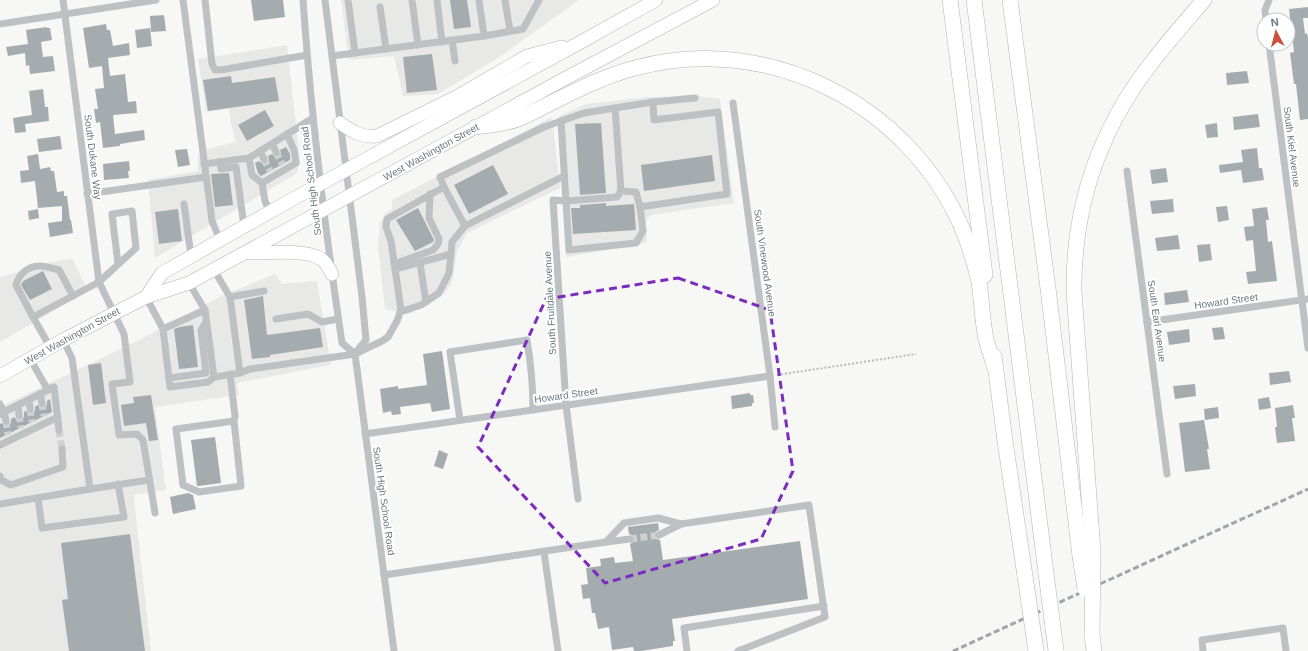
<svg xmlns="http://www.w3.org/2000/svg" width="1308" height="651" viewBox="0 0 1308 651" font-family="Arial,sans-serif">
<rect width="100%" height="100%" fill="#f7f7f5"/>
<g fill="#e8e8e7">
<polygon points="341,0 579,0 498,58 438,94 403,96 394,56 349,60"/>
<polygon points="287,45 300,161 297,173 155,258 148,180 198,171 198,154 206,152 206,149 236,142 231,124 229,109 206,112 198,59"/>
<polygon points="697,96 720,99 734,203 652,215 647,218 646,223 647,242 639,245 566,257 559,116 586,104 649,97"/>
<polygon points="552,117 560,188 467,233 457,251 452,283 445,293 409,314 385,309 378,246 380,223 386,212 392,209 392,200"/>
<polygon points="72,258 88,291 0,342 0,277 18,272 26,268"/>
<polygon points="275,274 282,284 317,281 331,365 237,383 239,395 155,407 166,490 134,495 135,509 151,651 0,651 0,407 145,337 221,296"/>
</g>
<g fill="#a5acb0">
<polygon points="251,0 283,0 285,17 254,21"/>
<polygon points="450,0 467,0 471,27 454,29"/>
<polygon points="1308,7 1308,18 1303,18 1305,34 1307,33 1308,38 1308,119 1300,120 1296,84 1294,84 1290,53 1294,52 1289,9"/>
<polygon points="164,15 166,31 151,32 150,16"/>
<polygon points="106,24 107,30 110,30 113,46 129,43 130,55 108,58 110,76 125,74 128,102 136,101 137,113 113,115 115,134 144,130 145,140 120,144 120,146 103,148 100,122 96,123 94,109 98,109 95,89 104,88 102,66 89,68 83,28"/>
<polygon points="47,27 47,28 50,28 52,40 41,42 43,57 53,56 55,71 30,74 29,65 26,66 25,53 8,56 6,47 28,44 26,30"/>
<polygon points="150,28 152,46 137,48 135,30"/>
<polygon points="432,54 437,90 407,93 403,57"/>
<polygon points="1247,71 1249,83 1227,85 1226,73"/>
<polygon points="231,76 232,83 275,77 279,101 208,111 203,80"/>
<polygon points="43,89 45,107 48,107 49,121 25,124 26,132 15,133 13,118 32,115 29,91"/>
<polygon points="265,110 274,126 247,141 238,125"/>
<polygon points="1258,114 1260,127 1234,130 1233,117"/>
<polygon points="601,123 606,193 580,195 575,124"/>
<polygon points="1217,123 1218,137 1207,138 1205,125"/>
<polygon points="60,136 62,149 39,152 37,139"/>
<polygon points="286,147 290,154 290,160 261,176 258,173 255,163 259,161 263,164 267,163 269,160 268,156 272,154 275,157 279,156 281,153 280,150"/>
<polygon points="1257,148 1259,168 1262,168 1264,180 1243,183 1241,170 1220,173 1219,165 1243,162 1241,150"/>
<polygon points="187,149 190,165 178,167 175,150"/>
<polygon points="38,154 40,169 50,167 51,171 54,171 57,192 64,191 64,196 67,196 70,220 71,220 73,233 50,237 48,223 62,221 62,206 38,208 35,181 21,183 20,171 29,170 27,156"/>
<polygon points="712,155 715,181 644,191 641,165"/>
<polygon points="129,161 130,171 128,171 129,178 104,180 103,164"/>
<polygon points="493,165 508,194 469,214 454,185"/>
<polygon points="1166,168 1168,182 1152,184 1150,170"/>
<polygon points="229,173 233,205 215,207 211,174"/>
<polygon points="1173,199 1174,212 1152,214 1150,201"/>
<polygon points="606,203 606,206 634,204 636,230 573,234 571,208 580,208 580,205"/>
<polygon points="1227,206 1229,220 1218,222 1216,207"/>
<polygon points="1267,207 1269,220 1266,220 1268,242 1272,241 1277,281 1248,284 1246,272 1256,271 1253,240 1246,241 1244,227 1254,226 1252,209"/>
<polygon points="418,208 434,240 433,242 415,251 396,220"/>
<polygon points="38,209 39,218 29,220 28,211"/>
<polygon points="178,209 182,241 159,244 155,212"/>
<polygon points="1178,235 1180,249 1157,251 1155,238"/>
<polygon points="1210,244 1212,260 1199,262 1197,245"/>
<polygon points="43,271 52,289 30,300 21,285 23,281"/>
<polygon points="1187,290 1189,302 1165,305 1164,293"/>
<polygon points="263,296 267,335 320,328 323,347 270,355 270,357 252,359 244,300"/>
<polygon points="193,325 198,367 179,369 174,329 180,327"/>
<polygon points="1223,327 1225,339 1214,340 1212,328"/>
<polygon points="1189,329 1190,342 1169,345 1167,332"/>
<polygon points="442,351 450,409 432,412 430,403 400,407 401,414 392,415 391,411 383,413 380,389 398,386 398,389 427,385 423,354"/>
<polygon points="101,363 106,403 93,405 88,365"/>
<polygon points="1289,371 1291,382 1270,385 1269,373"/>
<polygon points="1195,384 1196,396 1175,399 1173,386"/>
<polygon points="750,393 750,395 753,395 754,403 752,403 752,406 732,409 731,396"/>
<polygon points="151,395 158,440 149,441 146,423 124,426 121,405 134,403 133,397"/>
<polygon points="1269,397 1271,408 1259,410 1258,399"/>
<polygon points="50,399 52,412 0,438 0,424 2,423 4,426 7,426 11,423 11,419 14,417 17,420 22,419 24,417 24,412 26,411 28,414 33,413 35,411 35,407 38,405 40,408 43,408 47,405 47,401"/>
<polygon points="1293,405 1295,418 1292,418 1295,441 1277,443 1275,427 1277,427 1275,408"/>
<polygon points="1218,407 1219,418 1205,420 1204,409"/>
<polygon points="1204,420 1209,449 1207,449 1210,469 1185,472 1179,423"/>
<polygon points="215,437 221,483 199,486 197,486 191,440"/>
<polygon points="439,450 448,454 443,469 434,466"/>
<polygon points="188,493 193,495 196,509 173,514 170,497"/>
<polygon points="658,523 659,530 655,532 654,535 656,539 660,540 663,560 800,541 808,599 672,619 675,641 673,641 673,646 641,651 634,651 633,647 612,650 609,627 598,629 595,613 592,613 590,598 583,599 581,585 588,584 586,568 601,566 600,559 614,557 615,563 633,561 630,544 634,541 635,538 632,535 629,534 628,527"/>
<polygon points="130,534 145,651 69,651 62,600 68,599 61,543"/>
</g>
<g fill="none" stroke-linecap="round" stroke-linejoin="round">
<g stroke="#cdd1d2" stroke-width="7" stroke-dasharray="7 3.5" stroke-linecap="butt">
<polyline points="276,152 282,164"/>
<polyline points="264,159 270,171"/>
<polyline points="42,403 44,416"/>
<polyline points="30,409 32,422"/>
<polyline points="19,415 21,428"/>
<polyline points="6,421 8,435"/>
<polyline points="59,430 62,449"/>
<polyline points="630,539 659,535"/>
</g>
<defs>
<g id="major">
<path d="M 340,123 C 353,132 362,138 377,136 L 458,96 L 527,56 L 562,47"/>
<path d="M 249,253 C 267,253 306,249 321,259 C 326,262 329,269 332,274"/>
<polyline points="146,297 162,273 291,200 581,42 656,0"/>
<polyline points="0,376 63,340 146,297 189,283 566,78 713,0"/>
</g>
<g id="highway">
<polyline points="950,0 985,275"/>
<polyline points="974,0 1046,573"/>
<polyline points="1010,0 1049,296 1080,556"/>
<path d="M 476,127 C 489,125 505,124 518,119 C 528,115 537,110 547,105 C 575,91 604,76 635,68 C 767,32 908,103 962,228 C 969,245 975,264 979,282 C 982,301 982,320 986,339 C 988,348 992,357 994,366"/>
<polyline points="994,356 1005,441 1025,576"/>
<path d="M 1093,552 L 1074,292 C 1073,206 1100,128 1153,61 C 1169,40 1187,20 1204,0"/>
<polyline points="1092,634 1094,651"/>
</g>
</defs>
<use href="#major" stroke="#b1b6b8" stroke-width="14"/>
<use href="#highway" stroke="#b1b5b7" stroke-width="16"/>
<polyline stroke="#b7bbbc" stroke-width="2" stroke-dasharray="2 2" stroke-linecap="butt" points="777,375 916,354"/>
<g stroke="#bdc1c4" stroke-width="7">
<polyline points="63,0 99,282 124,334 130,382 112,384 119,435 137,434 143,440 155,513"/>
<polyline points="183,0 212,221 220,240"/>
<polyline points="205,0 212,64 215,70 221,70 307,55"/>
<path d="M 303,0 C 311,115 325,229 342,343 L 355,354 L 394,651"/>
<polyline points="325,0 362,297 366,340 356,352"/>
<polyline points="348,0 355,53"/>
<polyline points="412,0 418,45"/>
<polyline points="437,0 442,42"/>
<polyline points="479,0 484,36"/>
<polyline points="505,0 510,31"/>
<polyline points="380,7 386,49"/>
<polyline points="1266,20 1265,10 1269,0"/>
<polyline points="0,24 156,0"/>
<polyline points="452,40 455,61"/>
<polyline points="1269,44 1308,348"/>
<polyline points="332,56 484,36 523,29 539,0"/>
<polyline points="653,102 695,98"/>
<polyline points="733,103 770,376 775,427"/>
<polyline points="615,108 653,102 654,120 718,112 727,194 640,207"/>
<polyline points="561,121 569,250 636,243 643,231 640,207 636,192 621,191"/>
<polyline points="272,144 276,152"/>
<polyline points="260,151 264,159"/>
<polyline points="249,158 252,175 262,183 265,201 270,212"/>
<polyline points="220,162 221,169 236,167 244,226"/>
<polyline points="204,164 249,158 313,118"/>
<polyline points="1127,171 1167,474"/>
<polyline points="564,176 465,226 444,187 440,177 544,127 584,113 615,108 621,191 617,197 566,201 553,200 566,405 578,499"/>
<polyline points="262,183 296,163 294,150 287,134"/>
<polyline points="87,194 206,177"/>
<polyline points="184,204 191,256"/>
<polyline points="420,263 426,302"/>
<polyline points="394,264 433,250 438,244 439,239 429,218 430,194"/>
<polyline points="395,269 451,254"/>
<polyline points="214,270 230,297 240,373"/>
<polyline points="146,297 163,329 170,387 208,382 214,377 205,310 189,283"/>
<polyline points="230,297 264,291"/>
<polyline points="400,312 421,305 439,293 449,273 452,242 465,226"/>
<path d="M 33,317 L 16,285 C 19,274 28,266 40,266 C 46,266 53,269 59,270 L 73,296"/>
<polyline points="276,319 308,314 322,322 338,319"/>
<polyline points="1147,322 1308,299"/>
<polyline points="163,329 205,310"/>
<polyline points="63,340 72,358 90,489"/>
<polyline points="50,347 33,317 99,282 136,248 132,211 112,214 118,264"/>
<polyline points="230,374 235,416 234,421 176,429 183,485 199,492 241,486 234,421"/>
<polyline points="214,377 240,373 250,369 355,354 382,341 388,337 397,321 401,310 391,241 386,227 387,219 444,187"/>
<polyline points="169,378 206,373 201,330 206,322"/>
<polyline points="48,390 54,387 59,430"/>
<polyline points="40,394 42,403"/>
<polyline points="29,400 30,409"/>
<polyline points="0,404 4,412 48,390 30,359"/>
<polyline points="18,405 19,415"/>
<polyline points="1,414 4,412 6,421"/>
<path d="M 460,420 L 450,352 L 527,340 C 531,364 533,386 533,410"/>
<polyline points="365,434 770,376"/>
<polyline points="0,445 58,417"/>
<polyline points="0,476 1,480 11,485 63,467 62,449"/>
<polyline points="38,498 42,528 124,517 118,484"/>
<polyline points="0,504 90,489 149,480"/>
<polyline points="659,535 681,524"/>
<polyline points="606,542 630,539"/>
<polyline points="544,552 558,651"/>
<polyline points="384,575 606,542 624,523 658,518 681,524 809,505 825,617 738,651"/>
<polyline points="687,651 684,628 824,606"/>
<polyline points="1203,651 1202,640 1283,628 1286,651"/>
</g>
<use href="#major" stroke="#fff" stroke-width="13"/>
<use href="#highway" stroke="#fff" stroke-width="15"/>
<polyline stroke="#9fa6a9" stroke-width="3" stroke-dasharray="6 3" stroke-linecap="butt" points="953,651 1308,489"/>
<defs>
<g id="highway-bridge">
<polyline points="1080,556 1085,589"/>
<polyline points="1046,573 1056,651"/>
<polyline points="1025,576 1036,651"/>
<polyline points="1092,634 1093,552"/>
</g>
</defs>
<use href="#highway-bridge" stroke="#b1b5b7" stroke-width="16" stroke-linecap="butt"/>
<use href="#highway-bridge" stroke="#fff" stroke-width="15"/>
</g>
<path fill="none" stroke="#7b2cbf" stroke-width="3" stroke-dasharray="8 5" stroke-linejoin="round" d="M 678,278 L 770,310 L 793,471 L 761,539 L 605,583 L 478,447 L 546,299 Z"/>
<g text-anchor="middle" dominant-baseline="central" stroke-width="4" stroke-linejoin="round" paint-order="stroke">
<g font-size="10" fill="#6a7981" stroke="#fff">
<text transform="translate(1292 147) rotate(83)">South Kiel Avenue</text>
<text transform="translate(431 152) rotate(-29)">West Washington Street</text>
<text transform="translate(93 157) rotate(83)">South Dukane Way</text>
<text transform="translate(311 181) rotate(-97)">South High School Road</text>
<text transform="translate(765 263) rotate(82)">South Vinewood Avenue</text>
<text transform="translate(1226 301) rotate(-8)">Howard Street</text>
<text transform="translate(550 303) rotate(-93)">South Fruitdale Avenue</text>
<text transform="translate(1157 321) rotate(82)">South Earl Avenue</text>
<text transform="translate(72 336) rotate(-29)">West Washington Street</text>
<text transform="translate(566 395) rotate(-8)">Howard Street</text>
<text transform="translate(384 501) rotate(82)">South High School Road</text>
</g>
</g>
<g transform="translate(1276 32) rotate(353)"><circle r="19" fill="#ffffff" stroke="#c3c9cd"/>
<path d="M0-3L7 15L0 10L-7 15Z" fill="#cc523f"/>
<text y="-6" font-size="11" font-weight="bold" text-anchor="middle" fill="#6a7981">N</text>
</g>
</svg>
